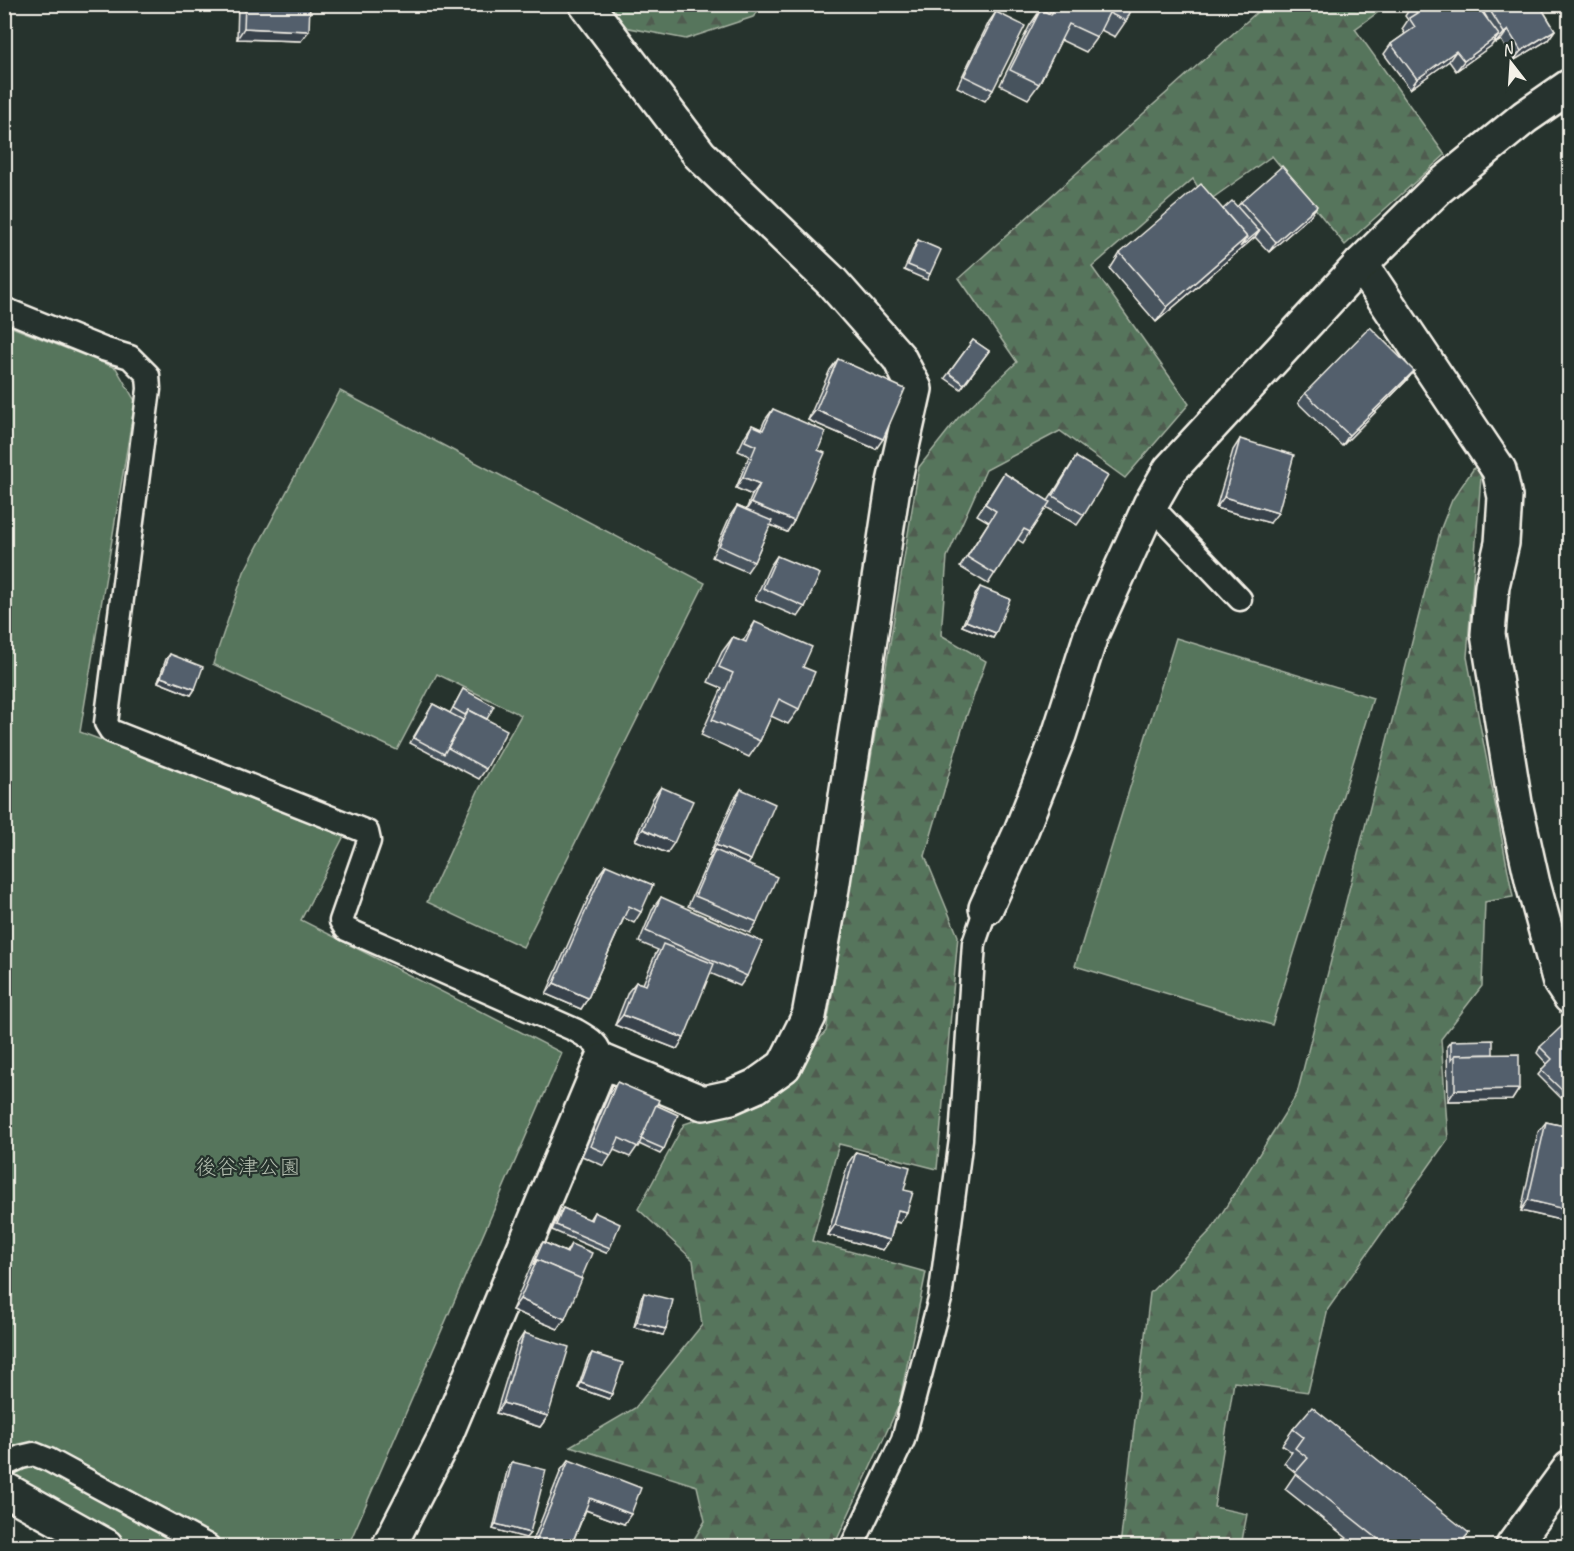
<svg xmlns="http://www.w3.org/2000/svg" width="1574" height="1551" viewBox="0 0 1574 1551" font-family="Caveat,'Klee One',sans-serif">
<defs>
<pattern id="forest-firs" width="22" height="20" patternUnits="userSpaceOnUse" patternTransform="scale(1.5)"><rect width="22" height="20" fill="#57745c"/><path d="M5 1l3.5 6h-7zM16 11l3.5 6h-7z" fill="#4f5c50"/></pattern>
</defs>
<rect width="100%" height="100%" fill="#26332d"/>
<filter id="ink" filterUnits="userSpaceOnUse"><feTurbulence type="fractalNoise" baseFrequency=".0167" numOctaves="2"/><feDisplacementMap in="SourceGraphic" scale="12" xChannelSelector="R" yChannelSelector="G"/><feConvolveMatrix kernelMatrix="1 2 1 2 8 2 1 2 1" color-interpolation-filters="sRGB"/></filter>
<g filter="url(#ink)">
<g fill="url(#forest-firs)" stroke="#a6b2a2" stroke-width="1.5">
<polygon points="611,5 765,5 753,17 686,39 619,26"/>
<polygon points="1265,5 1388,5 1355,29 1445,155 1345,245 1272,156 1207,202 1193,179 1092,267 1189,404 1125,478 1060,431 986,470 947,557 941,635 986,661 963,726 925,856 958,936 937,1169 839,1144 812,1241 926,1272 899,1405 834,1546 690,1546 705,1521 697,1486 570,1446 635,1408 702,1325 693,1260 638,1209 684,1124 776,1094 826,1031 919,467 958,418 1017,362 959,278"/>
<polygon points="1476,465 1481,477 1467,657 1513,897 1485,902 1482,986 1441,1039 1448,1139 1328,1309 1308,1392 1234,1382 1214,1507 1247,1514 1241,1546 1120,1546 1150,1293 1212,1229 1297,1094 1441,528 1452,500"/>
</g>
<g fill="#57745c" stroke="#a6b2a2" stroke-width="1.5">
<polygon points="4,324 116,368 135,401 80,732 346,832 301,920 562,1053 348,1546 136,1546 5,1478"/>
<polygon points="340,391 705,583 523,947 427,902 478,791 521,715 437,674 397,750 213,664 244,572"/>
<polygon points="1176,638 1373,698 1272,1025 1075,966"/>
</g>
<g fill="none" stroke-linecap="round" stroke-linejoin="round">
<defs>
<g id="lane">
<path d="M 4,309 L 103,349 L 130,357 L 148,375 L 149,389 L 106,723 L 111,731 L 367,832 L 369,841 L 341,921 L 346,929 L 575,1030 C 589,1038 601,1044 602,1061"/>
<polyline points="1150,505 1240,599"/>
<polyline points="4,1465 21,1457 34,1454 49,1460 208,1546"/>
<polyline points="852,1546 903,1440 940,1299 961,1139 974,943 986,908"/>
</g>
<g id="street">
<polyline points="1361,264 1499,470 1505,497 1502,543 1492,586 1488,634 1515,803 1533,884 1560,982 1570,997"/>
<polyline points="986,908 1021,831 1059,735 1091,635 1150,505 1170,470 1361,264 1438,188 1525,117 1570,86"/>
<polyline points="4,1489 106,1546"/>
<polyline points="389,1546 445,1437 602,1061 703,1103 731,1097 756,1086 784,1066 809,1016 831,895 893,487 915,389 899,358 832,282 700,155 586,4"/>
</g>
<polyline id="secondary" points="1513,1546 1570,1468"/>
</defs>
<use href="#lane" stroke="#f4f1e8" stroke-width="27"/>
<use href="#street" stroke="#f4f1e8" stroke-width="38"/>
<use href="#secondary" stroke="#f4f1e8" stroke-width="38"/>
<polyline stroke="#f4f1e8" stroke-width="4" stroke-dasharray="1.5 4.5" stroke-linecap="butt" points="1561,1435 1570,1423"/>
<use href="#lane" stroke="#26332d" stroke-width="22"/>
<use href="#street" stroke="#26332d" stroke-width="33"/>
<use href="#secondary" stroke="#26332d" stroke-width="33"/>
</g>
<g fill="#47525d" stroke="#f4f1e8" stroke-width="1.5">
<polygon points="238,4 310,4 301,41 237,39"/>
<polygon points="1053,4 1134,4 1126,21 1115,37 1101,30 1097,37 1086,52 1061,40 1039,84 1028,99 1000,85 1030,25 1041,9 1049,14"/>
<polygon points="1490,4 1539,4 1555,30 1548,40 1513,61 1501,40 1496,43 1495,41 1491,46 1456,71 1449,61 1410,89 1384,54 1391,44 1405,34 1402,29 1408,20 1405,16 1412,5 1487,18 1484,13"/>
<polygon points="996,12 993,90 985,101 957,87 989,22"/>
<polygon points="1241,202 1310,216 1269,252 1255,237 1156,322 1110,269 1120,253 1223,209 1237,207"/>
<polygon points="918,240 930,274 927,280 904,270 915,245"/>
<polygon points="973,340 989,351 961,389 945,378"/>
<polygon points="838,359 876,449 808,420 830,370"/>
<polygon points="1414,371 1406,381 1342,446 1298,403 1305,393"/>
<polygon points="773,409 818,450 794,521 787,532 770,525 754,562 747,572 712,557 730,516 737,506 746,510 752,495 736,488 749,456 738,451 745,436 752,425 761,429 765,420"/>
<polygon points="1240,439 1270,523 1216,508 1233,450"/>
<polygon points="1076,457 1084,515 1077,525 1046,507 1023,543 1017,539 988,584 960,567 989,522 977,515 1004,473 1048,501"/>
<polygon points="777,556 805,607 798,617 755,599 770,566"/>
<polygon points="980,587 996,633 993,638 962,626 976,593"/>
<polygon points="755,622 803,667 799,709 788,724 771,716 760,741 749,757 701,735 722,688 708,682 722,652 733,637 743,641"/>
<polygon points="170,654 195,689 191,695 158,682 166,659"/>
<polygon points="463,689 487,719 486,769 479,779 410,743 433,704 450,713"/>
<polygon points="661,787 667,853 635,840 653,798"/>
<polygon points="741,789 748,864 757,922 750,933 688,906 708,861 711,857 709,856 734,799"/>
<polygon points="606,865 641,912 634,923 624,918 588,998 581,1009 546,994 598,876"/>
<polygon points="661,897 747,976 740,986 710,973 677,1049 615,1025 628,992 636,982 643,984 655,955 658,950 639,942 653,908"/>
<polygon points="1569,1034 1569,1090 1561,1098 1538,1075 1547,1064 1537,1053 1540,1047"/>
<polygon points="1451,1041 1493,1054 1519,1089 1512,1100 1448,1101 1447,1046"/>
<polygon points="617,1082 656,1105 664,1149 660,1154 639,1144 630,1157 614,1150 611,1155 604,1166 582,1156 610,1092"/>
<polygon points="1546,1122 1569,1127 1569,1222 1521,1211 1538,1132"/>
<polygon points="856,1152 904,1190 900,1223 895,1222 890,1240 883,1250 828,1235 848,1163"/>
<polygon points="563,1208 589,1220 594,1212 610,1248 606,1253 552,1230 559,1214"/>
<polygon points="543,1242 566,1252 571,1244 558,1329 512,1310 539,1247"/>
<polygon points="644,1293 666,1329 663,1335 634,1327 641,1298"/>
<polygon points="524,1333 548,1416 540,1427 496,1413 517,1344"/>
<polygon points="592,1353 609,1399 578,1388 588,1358"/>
<polygon points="1293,1429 1469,1533 1460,1546 1357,1546 1285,1489 1296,1473 1284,1463 1292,1452 1282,1445"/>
<polygon points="569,1460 624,1524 586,1510 571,1546 531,1546 561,1470"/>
<polygon points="512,1462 530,1533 526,1538 493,1529 508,1467"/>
</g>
<g fill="#39424c" stroke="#f4f1e8" stroke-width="1.5">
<polygon points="244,28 309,31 301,41 237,39"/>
<polygon points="1508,30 1501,40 1496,43 1504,33"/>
<polygon points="1555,30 1548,40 1513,61 1521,51"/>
<polygon points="1499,35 1491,46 1456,71 1464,61"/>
<polygon points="1456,51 1449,61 1410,89 1417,79"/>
<polygon points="1317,206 1310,216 1269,252 1276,242"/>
<polygon points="1259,231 1255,237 1156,322 1167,307 1247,237"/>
<polygon points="1414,371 1406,381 1342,446 1349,435"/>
<polygon points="816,410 883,439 876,449 808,420"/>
<polygon points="743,477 760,484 752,495 736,488"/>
<polygon points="1224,497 1278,513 1270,523 1216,508"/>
<polygon points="751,503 794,521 787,532 744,513"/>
<polygon points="966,621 996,633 993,638 962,626"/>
<polygon points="161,677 195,689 191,695 158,682"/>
<polygon points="643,829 674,843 667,853 635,840"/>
<polygon points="716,845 751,860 743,871 715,850 711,857 709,856"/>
<polygon points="554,983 588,998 581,1009 546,994"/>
<polygon points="623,1015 684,1038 677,1049 615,1025"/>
<polygon points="1519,1089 1512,1100 1448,1101 1455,1090"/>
<polygon points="1528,1200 1569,1210 1569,1222 1521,1211"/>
<polygon points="898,1210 907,1212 900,1223 891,1220"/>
<polygon points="835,1225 890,1240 883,1250 828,1235"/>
<polygon points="520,1299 565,1319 558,1329 512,1310"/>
<polygon points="637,1322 666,1329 663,1335 634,1327"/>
<polygon points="581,1383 612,1394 609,1399 578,1388"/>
<polygon points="503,1403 548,1416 540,1427 496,1413"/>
<polygon points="590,1498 631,1514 624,1524 583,1509"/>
<polygon points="496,1524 530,1533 526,1538 493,1529"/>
</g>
<g fill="#525f6c" stroke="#f4f1e8" stroke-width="1.5">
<polygon points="245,4 310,4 309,31 244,28"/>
<polygon points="1056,4 1134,4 1126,21 1109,13 1097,37 1069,24 1039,84 1010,70 1041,9 1051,15"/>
<polygon points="1413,4 1476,4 1499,35 1464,61 1456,51 1417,79 1391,44 1415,27 1409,18 1417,13 1412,5"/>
<polygon points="1493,4 1539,4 1555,30 1521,51 1508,30 1504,33 1491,12 1496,9"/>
<polygon points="996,12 1025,26 993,90 964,76"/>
<polygon points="1282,166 1317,206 1276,242 1241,202"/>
<polygon points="1201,184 1247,237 1167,307 1120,253"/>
<polygon points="1232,201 1259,231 1240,247 1247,237 1223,209"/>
<polygon points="918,240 941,250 930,274 908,265"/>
<polygon points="1370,327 1414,371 1349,435 1305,393"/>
<polygon points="973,340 989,351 964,384 949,373"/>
<polygon points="838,359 905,389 883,439 816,410"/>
<polygon points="773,409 826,432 818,450 825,453 794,521 751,503 760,484 743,477 756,446 745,441 752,425 763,430"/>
<polygon points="1240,439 1294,455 1278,513 1224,497"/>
<polygon points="1076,457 1108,476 1084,515 1053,496"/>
<polygon points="1004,473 1050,502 1030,532 1024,529 995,574 967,557 996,511 985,504"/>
<polygon points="737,506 772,521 754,562 719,546"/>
<polygon points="777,556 820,574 805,607 763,588"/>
<polygon points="980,587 1010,599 996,633 966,621"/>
<polygon points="755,622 812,647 803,667 815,672 799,709 779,699 760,741 712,720 733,673 719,667 733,637 746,642"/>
<polygon points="170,654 203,667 195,689 161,677"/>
<polygon points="463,689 494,706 487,719 469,710 465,715 453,708"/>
<polygon points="433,704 463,720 444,754 414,738"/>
<polygon points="469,710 507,730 486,769 448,748"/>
<polygon points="661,787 693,801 674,843 643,829"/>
<polygon points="741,789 775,804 751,860 716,845"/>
<polygon points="715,850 777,877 757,922 695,896"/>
<polygon points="606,865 653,885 641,912 629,906 588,998 554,983"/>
<polygon points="661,897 762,942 747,976 646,931"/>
<polygon points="663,944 714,964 684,1038 623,1015 636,982 646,985"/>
<polygon points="1562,1026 1569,1034 1569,1088 1565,1093 1541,1070 1552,1059 1540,1047"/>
<polygon points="1493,1040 1493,1054 1455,1055 1451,1060 1451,1041"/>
<polygon points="1519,1054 1519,1089 1455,1090 1455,1055"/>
<polygon points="617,1082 659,1100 638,1147 619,1138 611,1155 590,1146"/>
<polygon points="656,1105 678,1115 664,1149 641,1139"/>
<polygon points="1546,1122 1569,1127 1569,1210 1528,1200"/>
<polygon points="856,1152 910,1167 904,1190 913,1192 907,1212 898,1210 890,1240 835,1225"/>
<polygon points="563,1208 591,1220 594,1212 620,1224 610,1248 556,1225"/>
<polygon points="543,1242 567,1253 571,1244 592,1253 581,1279 537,1260 533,1265"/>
<polygon points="537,1260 582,1279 565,1319 520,1299"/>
<polygon points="644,1293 673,1300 666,1329 637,1322"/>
<polygon points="524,1333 569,1347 548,1416 503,1403"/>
<polygon points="592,1353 623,1363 612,1394 581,1383"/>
<polygon points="1312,1407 1469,1533 1458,1546 1387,1546 1295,1473 1308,1458 1295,1448 1303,1437 1293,1429"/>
<polygon points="569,1460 641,1488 631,1514 590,1498 571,1546 534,1546"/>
<polygon points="512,1462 546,1470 530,1533 496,1524"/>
</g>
</g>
<g text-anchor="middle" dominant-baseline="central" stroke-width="4.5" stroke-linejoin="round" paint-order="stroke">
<g font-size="21" fill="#b5bfb0" stroke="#26332d">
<text x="248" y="1167">後谷津公園</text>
</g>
</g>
<rect width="1574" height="1551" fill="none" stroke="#26332d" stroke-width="24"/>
<rect x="12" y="12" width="1550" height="1527" fill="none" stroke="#f4f1e8" stroke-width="2" filter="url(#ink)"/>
<g transform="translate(1511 63) rotate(343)" stroke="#26332d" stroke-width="4.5" paint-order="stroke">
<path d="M0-4.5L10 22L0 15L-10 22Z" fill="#f4f1e8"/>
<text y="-9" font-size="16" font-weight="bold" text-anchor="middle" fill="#f4f1e8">N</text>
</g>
</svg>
